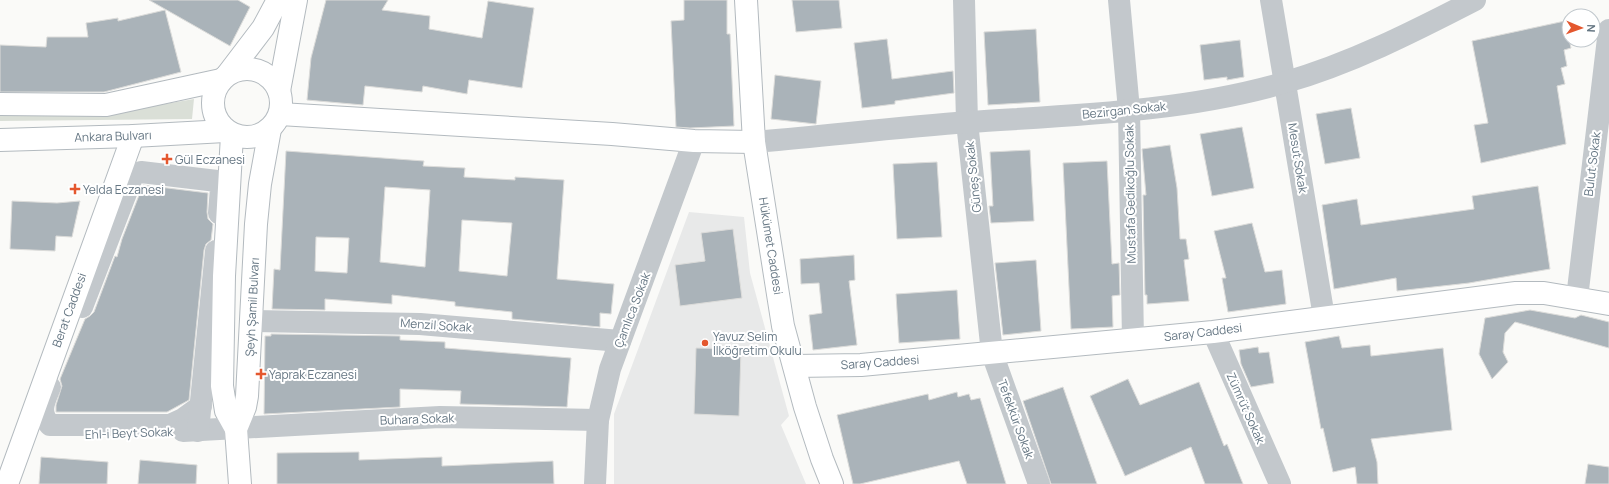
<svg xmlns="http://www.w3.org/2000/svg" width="1609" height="484" viewBox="0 0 1609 484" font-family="Manrope,sans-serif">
<rect width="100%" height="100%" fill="#fafaf8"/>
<polygon fill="#e8e9e9" points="689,212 744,217 750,273 789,416 781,425 806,484 614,484 614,414"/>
<polygon fill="#dadfd7" points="194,99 192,119 0,121 0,115 83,114 147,107"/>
<g fill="#aab3b9" stroke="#dcdcda" fill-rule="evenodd">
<polygon points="149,0 238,0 250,7 230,46"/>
<polygon points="326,0 388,0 382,10 430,16 429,29 482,38 488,1 534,8 522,88 469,80 467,94 423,86 422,92 365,86 363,105 307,100 311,58"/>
<polygon points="684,0 727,0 727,34 730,34 734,126 690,128 676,127 671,21 684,20"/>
<polygon points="792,0 839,0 842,28 796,32"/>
<polygon points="165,10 181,72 104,92 0,92 0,45 46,47 47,37 88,37 86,23 118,18 118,21"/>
<polygon points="1565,21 1571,48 1564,50 1567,66 1561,68 1565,84 1557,86 1566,144 1481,163 1474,125 1488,123 1472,41"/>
<polygon points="1036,29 1040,102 988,105 984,32"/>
<polygon points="887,39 892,79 953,71 954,93 895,101 895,104 862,108 854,43"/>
<polygon points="1240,40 1244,77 1227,80 1227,77 1204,80 1200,45"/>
<polygon points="775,75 821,81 816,124 771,119"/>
<polygon points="1351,108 1360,158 1325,164 1316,114"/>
<polygon points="1242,127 1254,188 1212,196 1200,134"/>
<polygon points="1170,145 1177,188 1180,239 1186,239 1189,259 1184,260 1189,301 1147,304 1147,295 1145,295 1143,195 1146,195 1142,149"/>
<polygon points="1030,150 1034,221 991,223 989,206 993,206 990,152"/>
<path d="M 286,151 L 424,161 L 423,166 L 465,168 L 464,177 L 515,180 L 515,177 L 564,180 L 557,279 L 614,284 L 611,314 L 600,313 L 600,327 L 512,319 L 512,312 L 455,306 L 455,302 L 392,295 L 392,304 L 325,299 L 325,310 L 272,309 L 274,269 L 280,270 ZM 385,187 L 430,190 L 425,267 L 380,262 ZM 462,220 L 512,223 L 507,276 L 459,271 ZM 316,237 L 349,238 L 347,273 L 315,271 Z"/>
<polygon points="1107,161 1112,264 1119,263 1120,295 1112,296 1113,327 1071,329 1063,163"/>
<polygon points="937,162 942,237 897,239 893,164"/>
<polygon points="143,185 208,193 207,212 208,219 213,224 211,240 206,244 204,250 189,400 167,412 56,412 56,405 62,386 60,379 85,319 90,316 94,312 115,256 117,257 122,239"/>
<polygon points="1538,186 1550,269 1469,283 1397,291 1396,278 1334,289 1322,205 1357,199 1361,225 1474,209 1472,196"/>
<polygon points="12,201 57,203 80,201 72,237 56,236 55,251 10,249"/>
<polygon points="1252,223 1265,272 1282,270 1286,304 1228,312 1222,278 1226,278 1214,231"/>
<polygon points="733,229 742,298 680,306 675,265 705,261 701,233"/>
<polygon points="854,255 855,280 849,281 857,345 813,350 809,315 822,313 819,283 801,284 800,259"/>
<polygon points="1036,260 1041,331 1003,335 995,263"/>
<polygon points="957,290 960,339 899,343 896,294"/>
<polygon points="1530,310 1575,318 1581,315 1609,322 1609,348 1515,322 1505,333 1503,352 1508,362 1492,379 1479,354 1485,318"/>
<polygon points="271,334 400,336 400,340 445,342 445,348 571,358 567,407 460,404 461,391 400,389 400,407 264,414 265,336 271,336"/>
<polygon points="1339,336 1342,348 1370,345 1371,356 1443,348 1452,430 1371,439 1377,462 1378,484 1357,484 1355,467 1333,472 1323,428 1321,429 1305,342"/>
<polygon points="1258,347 1259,353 1269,352 1274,383 1251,387 1241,364 1239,350"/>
<polygon points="696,348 741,349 739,416 694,414"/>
<polygon points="1128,379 1140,405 1199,382 1224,446 1227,444 1243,484 1205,484 1191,447 1125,476 1090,396"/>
<polygon points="1063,387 1072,413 1097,484 1051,484 1023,401"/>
<polygon points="957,392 958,397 969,394 971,400 980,398 1006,484 967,484 959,461 860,484 853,484 837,415 928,394 929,400"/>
<polygon points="359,452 359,460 442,457 442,466 553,461 554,484 277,484 277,453"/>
<polygon points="41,457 108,462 107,484 39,484"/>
<polygon points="140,460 197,465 196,484 138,484"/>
<polygon points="1588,464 1609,467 1609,484 1585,484"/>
</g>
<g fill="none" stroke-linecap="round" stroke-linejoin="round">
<defs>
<g id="secondary">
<polyline points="746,0 754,142 783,326 805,407 822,459 832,484"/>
<circle cx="247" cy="103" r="34"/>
<polyline points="228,74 263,28 278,0"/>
<polyline points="279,91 296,0"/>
<polyline points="0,104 106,105 221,80"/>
<polyline points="280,114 612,134 694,141 754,142"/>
<polyline points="232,135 224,276 222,386 226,411 236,429"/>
<polyline points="0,140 133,136 225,131"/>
<polyline points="795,366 861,365 1213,332 1516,293 1544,293 1609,304"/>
<polyline points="7,484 133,136"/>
<polyline points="240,484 236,429 245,407 247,396 256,224 260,184 270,129"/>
</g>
</defs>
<use href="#secondary" stroke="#b3babf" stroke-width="24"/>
<g stroke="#c3c8cc" stroke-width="22">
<polyline points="964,0 967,122 992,353 1039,484"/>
<polyline points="1119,0 1129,110 1133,340"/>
<polyline points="1271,0 1324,317"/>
<path d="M 754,142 C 826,136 898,127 970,122 C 1074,115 1182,112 1283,83 C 1350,64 1413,32 1475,0"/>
<polyline points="1577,298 1609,30"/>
<polyline points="82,307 133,175 141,172 217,181 221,188 219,213"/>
<polyline points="251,321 420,324 620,341"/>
<polyline points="1213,332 1280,484"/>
<path d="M 50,387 C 44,402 38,412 50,425 L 170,425 L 183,419 L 201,406"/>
<polyline points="183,431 440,417 598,420"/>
<polyline points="198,431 216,251"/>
<polyline points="595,484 598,420 610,369 694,141"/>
</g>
<use href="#secondary" stroke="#fff" stroke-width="22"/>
</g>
<g fill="#e4572e" stroke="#fff" stroke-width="1.5">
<path d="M165 153h4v4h4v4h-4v4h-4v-4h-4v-4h4z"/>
<path d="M73 183h4v4h4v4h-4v4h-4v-4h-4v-4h4z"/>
<circle cx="705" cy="343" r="4"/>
<path d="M259 368h4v4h4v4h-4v4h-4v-4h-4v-4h4z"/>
</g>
<g text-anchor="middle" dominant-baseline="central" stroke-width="4" stroke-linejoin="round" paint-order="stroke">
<g font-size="12" fill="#657683" stroke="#fff">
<text transform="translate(1124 110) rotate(-6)">Bezirgan Sokak</text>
<text transform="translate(113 136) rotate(-2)">Ankara Bulvarı</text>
<text transform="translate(1298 158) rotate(81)">Mesut Sokak</text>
<text transform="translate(1592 164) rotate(-83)">Bulut Sokak</text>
<text transform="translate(973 177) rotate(-96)">Güneş Sokak</text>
<text transform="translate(1130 194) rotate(-91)">Mustafa Gedikoğlu Sokak</text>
<text transform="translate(771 246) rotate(81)">Hükümet Caddesi</text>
<text transform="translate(252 307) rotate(-87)">Şeyh Şamil Bulvarı</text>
<text transform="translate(69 310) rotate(-70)">Berat Caddesi</text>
<text transform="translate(632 310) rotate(-69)">Çamlıca Sokak</text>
<text transform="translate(436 325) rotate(4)">Menzil Sokak</text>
<text transform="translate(1203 332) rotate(-7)">Saray Caddesi</text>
<text transform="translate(880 362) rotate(-4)">Saray Caddesi</text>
<text transform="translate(1246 408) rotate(66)">Zümrüt Sokak</text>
<text transform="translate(417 419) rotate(-2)">Buhara Sokak</text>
<text transform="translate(1016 419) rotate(70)">Tefekkür Sokak</text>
<text transform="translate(129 433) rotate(-2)">Ehl-i Beyt Sokak</text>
</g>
<g font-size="12" fill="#657683" stroke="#fff" text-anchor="start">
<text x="175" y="159">Gül Eczanesi</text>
<text x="83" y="189">Yelda Eczanesi</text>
<text x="713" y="336">Yavuz Selim<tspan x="713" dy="14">İlköğretim Okulu</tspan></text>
<text x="269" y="374">Yaprak Eczanesi</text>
</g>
</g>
<g transform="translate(1581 28) rotate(92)"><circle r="19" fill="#ffffff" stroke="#c1c8cd"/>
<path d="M0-3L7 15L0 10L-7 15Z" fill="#e4572e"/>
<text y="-6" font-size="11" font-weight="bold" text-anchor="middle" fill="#657683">N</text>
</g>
</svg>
